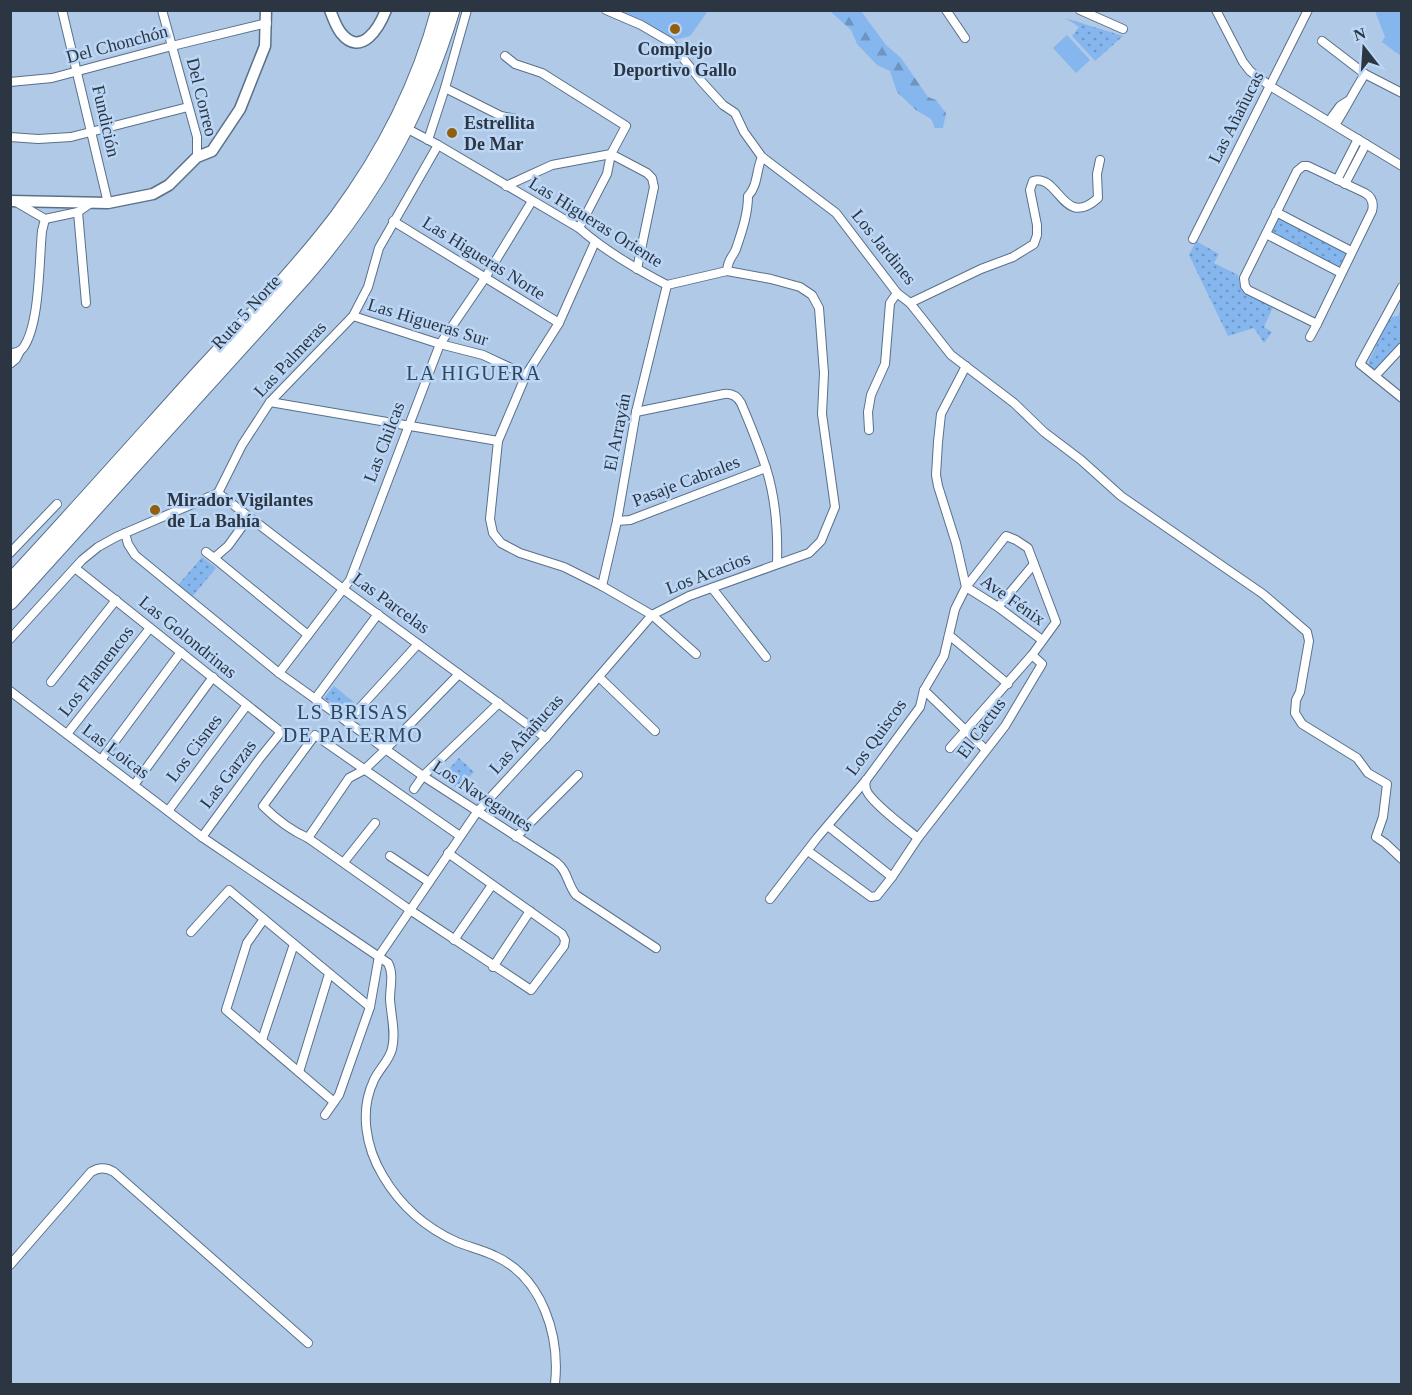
<svg xmlns="http://www.w3.org/2000/svg" width="1412" height="1395" viewBox="0 0 1412 1395" font-family="'Times New Roman',serif">
<defs>
<pattern id="forest-firs" width="22" height="20" patternUnits="userSpaceOnUse" patternTransform="scale(1.5)"><rect width="22" height="20" fill="#85b6ed"/><path d="M5 1l3.5 6h-7zM16 11l3.5 6h-7z" fill="#6d95c2"/></pattern>
<pattern id="park-dots" width="8" height="8" patternUnits="userSpaceOnUse" patternTransform="scale(1.5)"><rect width="8" height="8" fill="#85b6ed"/><path d="M2 2h.1M6 6h.1" fill="none" stroke="#6d95c2" stroke-width="1.8" stroke-linecap="round"/></pattern>
</defs>
<rect width="100%" height="100%" fill="#b0c9e7"/>
<polygon fill="url(#forest-firs)" points="830,11 861,11 886,45 901,58 928,97 936,100 946,113 943,128 935,128 931,119 916,110 897,92 890,71 877,65 857,44 851,30"/>
<g fill="url(#park-dots)">
<polygon points="1065,18 1123,36 1095,61 1072,36 1079,27"/>
<polygon points="1279,218 1347,252 1339,268 1271,234"/>
<path d="M 1196,241 L 1219,254 L 1214,263 L 1238,275 C 1239,295 1258,299 1273,307 L 1264,327 L 1272,332 L 1264,343 L 1254,328 L 1228,336 L 1189,255 Z"/>
<polygon points="1401,309 1401,342 1381,363 1383,364 1376,371 1369,366 1369,361 1390,317 1398,316"/>
<polygon points="202,557 216,568 192,597 178,585"/>
<polygon points="334,686 356,704 347,715 324,698"/>
<polygon points="459,758 474,772 458,789 443,775"/>
</g>
<g fill="#85b6ed">
<polygon points="616,11 708,11 690,36 674,40"/>
<polygon points="1375,11 1401,11 1401,56 1382,42 1385,37"/>
<polygon points="1067,35 1090,60 1076,73 1053,48"/>
</g>
<g fill="none" stroke-linecap="round" stroke-linejoin="round">
<defs>
<g id="street">
<polyline points="62,10 108,203"/>
<polyline points="162,10 197,137 197,157"/>
<polyline points="606,10 641,25 670,42 702,82 723,105 735,113 744,132 762,157 836,213 897,293 910,303 951,355 1014,403 1044,432 1081,460 1121,496 1263,594 1307,632 1309,641 1300,692 1296,700 1295,713 1302,724 1357,758 1368,773 1387,784 1383,817 1376,837 1385,843 1402,859"/>
<polyline points="946,10 965,38"/>
<polyline points="1080,10 1123,29"/>
<polyline points="1216,10 1243,62 1250,71 1270,86 1402,166"/>
<polyline points="1322,41 1365,74 1402,93"/>
<polyline points="505,56 515,64 542,73 626,126 611,154 607,174 579,228"/>
<polyline points="10,82 52,78 172,46 267,23"/>
<polyline points="445,88 501,116 516,119"/>
<polyline points="1329,121 1340,106 1348,101"/>
<path d="M 1335,125 C 1346,108 1354,91 1365,74"/>
<polyline points="10,137 38,139 71,137 188,107"/>
<polyline points="428,140 445,88 467,10"/>
<path d="M 1303,166 L 1308,166 L 1365,193 C 1372,197 1374,203 1372,211 L 1317,324 L 1248,290 L 1245,286 L 1244,278 L 1297,171 Z"/>
<polyline points="1337,180 1358,139"/>
<polyline points="1345,184 1366,144"/>
<polyline points="506,186 552,165 611,154 647,173 652,178 654,187 637,269"/>
<polyline points="16,202 45,219 78,212"/>
<polyline points="1276,212 1351,251"/>
<polyline points="393,221 559,323"/>
<polyline points="1266,234 1341,273"/>
<polyline points="1193,239 1308,10"/>
<polyline points="595,242 559,323 526,375 498,441 490,519 493,533 501,543 520,553 564,567 602,586 652,615 696,654"/>
<path d="M 727,271 C 728,258 733,257 736,249 C 742,231 748,214 748,196 C 758,186 756,170 762,157"/>
<polyline points="1402,287 1360,364 1402,398"/>
<polyline points="86,303 78,212 91,203"/>
<path d="M 910,303 L 981,269 L 1013,257 L 1034,244 L 1037,235 L 1037,225 L 1030,190 L 1033,181 C 1059,173 1063,230 1098,198 L 1097,174 L 1100,160"/>
<polyline points="353,316 440,344 483,355 526,375"/>
<polyline points="1310,337 1317,324"/>
<path d="M 10,353 C 16,353 20,352 23,348 C 40,325 39,261 42,231 L 45,219"/>
<polyline points="10,364 16,359 20,351"/>
<polyline points="1375,376 1402,347"/>
<polyline points="270,402 498,441"/>
<path d="M 636,412 L 724,394 C 732,393 737,396 741,403 C 750,424 759,446 766,468 C 776,499 778,532 777,564"/>
<polyline points="869,430 868,412 871,395 885,364 890,303 897,293"/>
<polyline points="218,493 343,589 546,738"/>
<polyline points="617,521 630,520 766,468"/>
<path d="M 125,533 L 128,544 L 135,555 L 279,673 L 423,776 L 556,862 C 568,871 567,884 576,895 L 656,948"/>
<polyline points="206,552 214,558 228,546 249,517"/>
<polyline points="10,553 57,504"/>
<polyline points="214,558 308,635"/>
<polyline points="75,568 281,732 260,758 202,837"/>
<polyline points="602,586 617,521 636,412 667,285"/>
<polyline points="712,588 766,657"/>
<polyline points="998,607 1034,564"/>
<polyline points="949,635 1008,684"/>
<polyline points="10,639 82,560 98,547 116,537 218,493 242,445 270,402 353,316 368,287 379,248 438,145"/>
<polyline points="279,673 350,580 440,344 485,278 532,201"/>
<polyline points="599,677 655,731"/>
<polyline points="51,682 116,600"/>
<polyline points="924,690 986,750"/>
<path d="M 10,691 L 202,837 L 388,963 C 394,974 390,987 390,999 C 391,1016 396,1032 392,1049 C 389,1061 379,1069 374,1080 C 359,1111 366,1148 383,1176 C 400,1205 426,1228 457,1242 C 469,1247 483,1250 495,1256 C 543,1278 560,1336 555,1384"/>
<polyline points="315,699 378,614"/>
<polyline points="347,722 418,644"/>
<polyline points="67,734 150,628"/>
<polyline points="950,748 1032,655"/>
<polyline points="101,760 181,652"/>
<path d="M 866,780 C 865,784 865,785 866,789 C 869,801 907,829 918,838"/>
<polyline points="134,785 213,677"/>
<polyline points="414,789 423,776 499,703"/>
<polyline points="168,811 247,705"/>
<polyline points="828,826 892,877"/>
<polyline points="516,837 578,775"/>
<polyline points="308,838 349,778 364,770 385,750 459,674"/>
<polyline points="808,851 871,897 877,896 892,877 918,838 1005,726 1042,664 1032,655 1056,622 1028,548 1016,540 1006,536 966,587 998,607 1042,640"/>
<path d="M 448,853 L 562,934 L 565,940 L 564,946 L 531,990 L 410,910 L 308,838 C 290,830 277,820 263,806 L 315,735 L 460,836"/>
<polyline points="390,856 429,882"/>
<polyline points="344,862 375,823"/>
<polyline points="770,899 817,838 867,779 920,707 924,690 944,656 955,609 966,587 956,543 938,486 936,475 938,442 941,414 966,366"/>
<polyline points="264,919 247,943 226,1010 334,1102"/>
<polyline points="191,932 229,890 370,1007"/>
<polyline points="454,940 492,885"/>
<polyline points="493,967 530,911"/>
<polyline points="262,1040 294,944"/>
<polyline points="299,1072 329,974"/>
<path d="M 325,1115 L 339,1095 L 370,1007 L 379,956 L 477,812 L 551,732 L 652,615 L 689,596 L 809,553 L 821,541 L 835,507 L 822,414 L 824,373 L 819,308 L 812,295 L 800,287 L 771,279 L 727,271 L 667,285 C 636,269 605,251 579,228 L 438,145 L 404,127"/>
<path d="M 10,1265 L 91,1172 C 99,1167 106,1167 114,1172 L 308,1343"/>
</g>
<g id="secondary">
<path d="M 330,10 C 333,18 336,27 341,33 C 361,58 379,28 386,10"/>
<polyline points="10,201 108,203 153,194 169,185 197,157 212,151 240,109 265,46 266,10"/>
</g>
<g id="highway">
<path d="M 10,582 C 74,513 136,443 199,373 C 246,322 295,272 337,217 C 383,155 419,85 439,10"/>
<path d="M 10,602 L 304,277 C 374,197 421,112 452,10"/>
</g>
</defs>
<use href="#street" stroke="#59708b" stroke-width="10"/>
<use href="#secondary" stroke="#59708b" stroke-width="13"/>
<use href="#highway" stroke="#59708b" stroke-width="17"/>
<use href="#street" stroke="#fff" stroke-width="8"/>
<use href="#secondary" stroke="#fff" stroke-width="10"/>
<use href="#highway" stroke="#fff" stroke-width="15"/>
</g>
<g fill="#915f0e" stroke="#bcd6f5" stroke-width="2">
<circle cx="675" cy="29" r="6"/>
<circle cx="452" cy="133" r="6"/>
<circle cx="155" cy="510" r="6"/>
</g>
<g text-anchor="middle" dominant-baseline="central" stroke-width="5" stroke-linejoin="round" paint-order="stroke">
<g font-size="18" fill="#2c3642" stroke="#bcd6f5">
<text transform="translate(117 44) rotate(-15)">Del Chonchón</text>
<text transform="translate(202 97) rotate(76)">Del Correo</text>
<text transform="translate(1236 117) rotate(-63)">Las Añañucas</text>
<text transform="translate(106 121) rotate(77)">Fundición</text>
<text transform="translate(596 222) rotate(32)">Las Higueras Oriente</text>
<text transform="translate(884 247) rotate(51)">Los Jardines</text>
<text transform="translate(484 258) rotate(32)">Las Higueras Norte</text>
<text transform="translate(246 312) rotate(-48)">Ruta 5 Norte</text>
<text transform="translate(428 322) rotate(17)">Las Higueras Sur</text>
<text transform="translate(290 359) rotate(-47)">Las Palmeras</text>
<text transform="translate(617 432) rotate(-79)">El Arrayán</text>
<text transform="translate(384 442) rotate(-69)">Las Chilcas</text>
<text transform="translate(686 481) rotate(-21)">Pasaje Cabrales</text>
<text transform="translate(708 573) rotate(-21)">Los Acacios</text>
<text transform="translate(1013 600) rotate(35)">Ave Fénix</text>
<text transform="translate(391 603) rotate(36)">Las Parcelas</text>
<text transform="translate(188 637) rotate(39)">Las Golondrinas</text>
<text transform="translate(96 671) rotate(-52)">Los Flamencos</text>
<text transform="translate(981 728) rotate(-54)">El Cactus</text>
<text transform="translate(526 734) rotate(-48)">Las Añañucas</text>
<text transform="translate(876 737) rotate(-54)">Los Quiscos</text>
<text transform="translate(194 748) rotate(-53)">Los Cisnes</text>
<text transform="translate(116 751) rotate(37)">Las Loicas</text>
<text transform="translate(228 774) rotate(-53)">Las Garzas</text>
<text transform="translate(483 796) rotate(33)">Los Navegantes</text>
</g>
<g font-size="18" font-weight="bold" fill="#2c3642" stroke="#bcd6f5" text-anchor="start">
<text x="675" y="49" text-anchor="middle">Complejo<tspan x="675" dy="21">Deportivo Gallo</tspan></text>
<text x="464" y="123">Estrellita<tspan x="464" dy="21">De Mar</tspan></text>
<text x="167" y="500">Mirador Vigilantes<tspan x="167" dy="21">de La Bahía</tspan></text>
</g>
<g font-size="20" letter-spacing="1.5" fill="#2f445d" stroke="#bcd6f5">
<text x="474" y="373">LA HIGUERA</text>
<text x="353" y="712">LS BRISAS<tspan x="353" dy="23">DE PALERMO</tspan></text>
</g>
</g>
<rect width="1412" height="1395" fill="none" stroke="#2c3642" stroke-width="24"/>
<g transform="translate(1364 48) rotate(343)" stroke="#bcd6f5" stroke-width="4.5" paint-order="stroke">
<path d="M0-4.5L10 22L0 15L-10 22Z" fill="#2c3642"/>
<text y="-9" font-size="16" font-weight="bold" text-anchor="middle" fill="#2c3642">N</text>
</g>
</svg>
